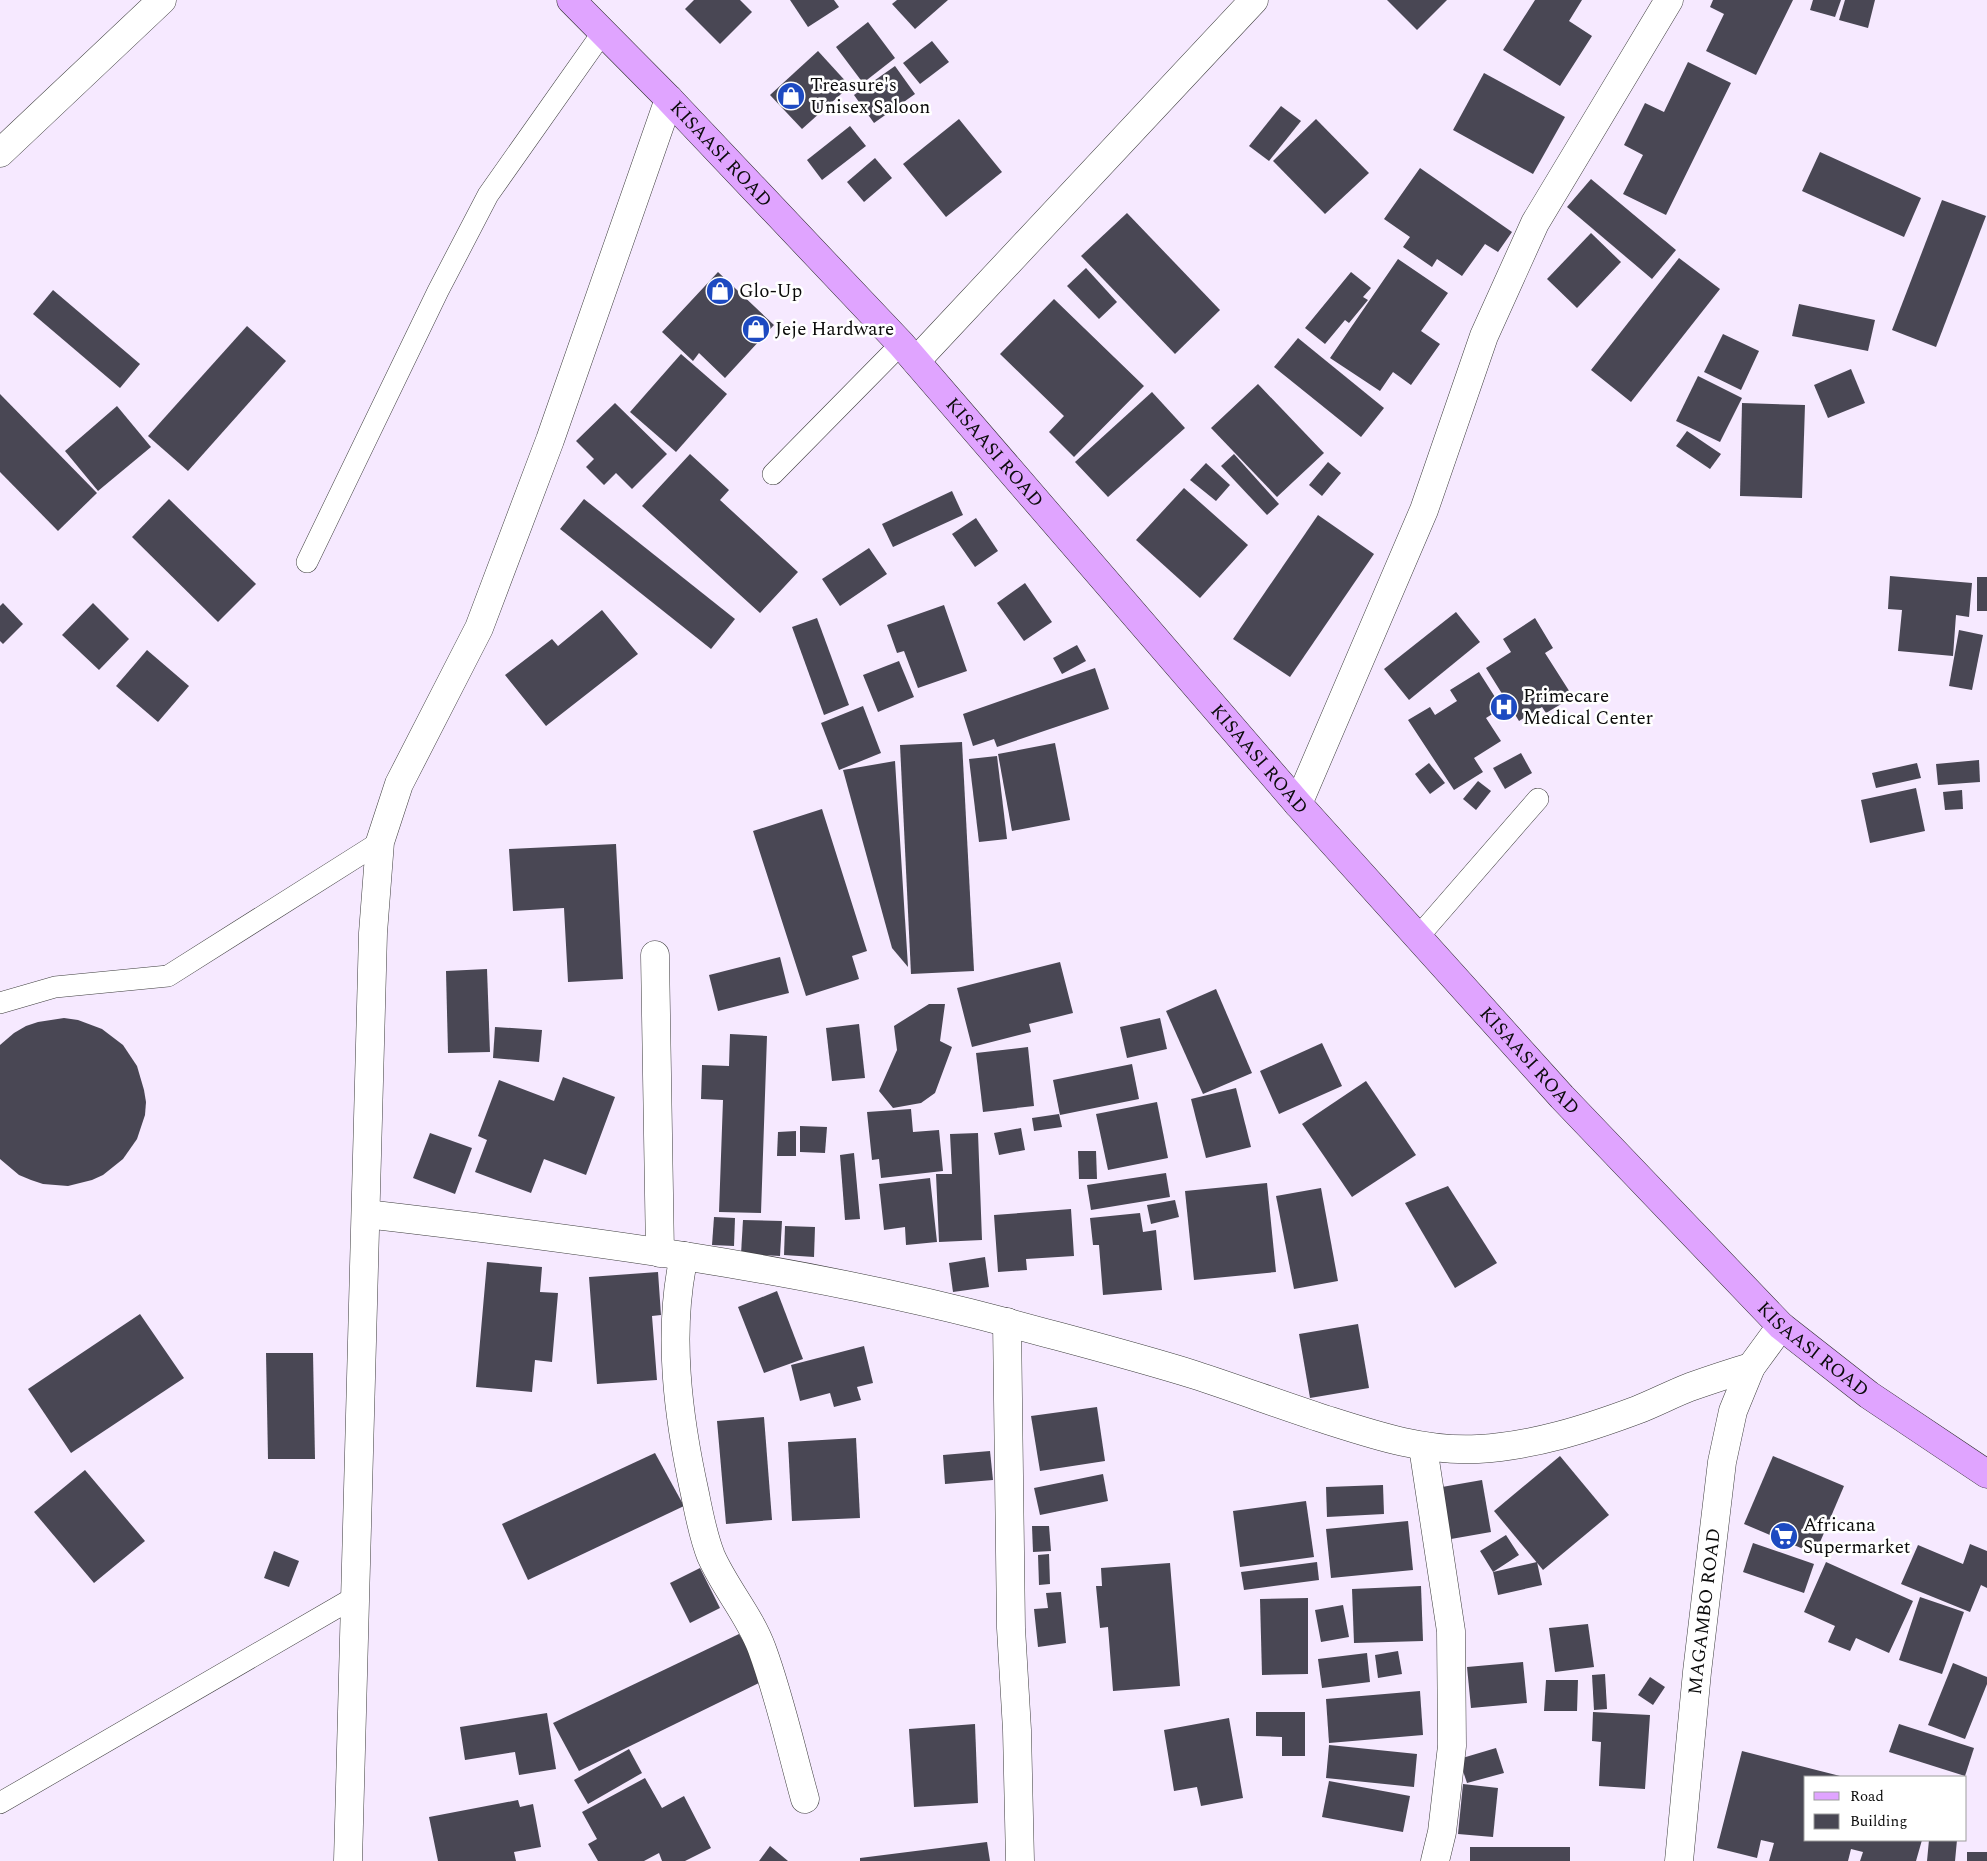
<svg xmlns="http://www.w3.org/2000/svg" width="1987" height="1861" viewBox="0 0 1987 1861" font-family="Spectral,serif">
<rect width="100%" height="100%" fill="#f6e9ff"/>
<g fill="#494754">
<polygon points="694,0 740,0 752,12 720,44 685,9"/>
<polygon points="790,0 834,0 839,7 808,27"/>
<polygon points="897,0 948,0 915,29 892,4"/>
<polygon points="1387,0 1447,0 1417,30"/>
<polygon points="1535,0 1582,0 1569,21 1592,36 1560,86 1503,50"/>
<polygon points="1713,0 1793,0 1756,75 1706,51 1724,14 1710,7"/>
<polygon points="1813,0 1841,0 1835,17 1810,10"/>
<polygon points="1845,0 1875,0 1868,28 1839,20"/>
<polygon points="868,22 895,58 863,83 836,47"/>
<polygon points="932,41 949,62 920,84 903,63"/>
<polygon points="818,51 850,86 802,129 770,95"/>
<polygon points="1688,62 1731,83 1666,215 1623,194 1643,155 1624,145 1645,103 1664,112"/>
<polygon points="895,66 915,94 874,123 854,95"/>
<polygon points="1484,73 1565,117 1533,174 1453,130"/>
<polygon points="1281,106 1301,121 1269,161 1249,146"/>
<polygon points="959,119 1002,172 946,217 903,164"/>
<polygon points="1316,119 1369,173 1325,214 1273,161"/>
<polygon points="850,126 866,146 822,180 807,160"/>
<polygon points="1820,152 1921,198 1904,237 1802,191"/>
<polygon points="875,158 892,178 864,202 847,182"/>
<polygon points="1420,168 1512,232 1498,252 1485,244 1462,276 1437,259 1432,267 1403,247 1410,237 1384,219"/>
<polygon points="1591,179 1676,250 1652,279 1567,207"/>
<polygon points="1942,200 1986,216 1936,347 1892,330"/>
<polygon points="1127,213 1220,310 1175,354 1081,256"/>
<polygon points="1591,233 1621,262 1577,308 1547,279"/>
<polygon points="1679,258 1720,289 1631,402 1591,370"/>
<polygon points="1398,259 1448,293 1421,331 1440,344 1411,385 1393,372 1380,391 1330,358"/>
<polygon points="1086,268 1117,302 1099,319 1067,286"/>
<polygon points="718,272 774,325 725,378 699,353 693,361 662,332"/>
<polygon points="1351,272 1371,288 1363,297 1368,300 1349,323 1345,320 1325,344 1305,328"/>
<polygon points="53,290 140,364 120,388 33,314"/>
<polygon points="1054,299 1144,386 1074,457 1049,432 1064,416 1000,354"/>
<polygon points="1799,304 1875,320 1868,351 1792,336"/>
<polygon points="247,326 286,361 188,471 148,436"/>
<polygon points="1723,334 1759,351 1741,390 1704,372"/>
<polygon points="1298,338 1384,408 1361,437 1274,367"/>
<polygon points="681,354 727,394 676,452 630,412"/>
<polygon points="1851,369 1865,403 1828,418 1814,385"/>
<polygon points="1698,376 1742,398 1720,442 1676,421"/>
<polygon points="1258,384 1324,453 1277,497 1211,428"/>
<polygon points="1152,392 1185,428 1108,497 1075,462"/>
<polygon points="0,394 97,493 58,531 0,472"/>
<polygon points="615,403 667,454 632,489 616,473 604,485 586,467 594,459 576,441"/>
<polygon points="1742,403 1805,405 1802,498 1740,496"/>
<polygon points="117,406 151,447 98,491 65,451"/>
<polygon points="1687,431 1721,454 1710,469 1676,446"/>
<polygon points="690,454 729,490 720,500 798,572 760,613 642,506"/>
<polygon points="1234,454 1279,504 1267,515 1221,466"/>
<polygon points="1328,462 1341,473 1322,496 1309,485"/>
<polygon points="1206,463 1230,485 1216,501 1190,480"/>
<polygon points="1184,488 1248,545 1200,598 1136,540"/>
<polygon points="952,491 963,515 893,547 882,524"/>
<polygon points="169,499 256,584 218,622 132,537"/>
<polygon points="584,499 735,619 711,649 560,529"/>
<polygon points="1318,515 1374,554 1290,677 1233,639"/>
<polygon points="976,518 998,551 975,567 952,534"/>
<polygon points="869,548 887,574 840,606 822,579"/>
<polygon points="1890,576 1972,583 1969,617 1956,615 1953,656 1898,651 1902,610 1888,609"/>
<rect x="1977" y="577" width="10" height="34"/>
<polygon points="1025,583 1052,622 1024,641 997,603"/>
<polygon points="3,603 23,624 3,644 0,641 0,606"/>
<polygon points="93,603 129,639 99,670 62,635"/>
<polygon points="944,605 967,671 918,688 904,651 897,653 887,625"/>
<polygon points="602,610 638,654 546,726 505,675 552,639 558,646"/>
<polygon points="1456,612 1480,642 1409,700 1384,669"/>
<polygon points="817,618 849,705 824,715 792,627"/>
<polygon points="1535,618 1553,648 1545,653 1573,697 1546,713 1542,707 1519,721 1486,668 1511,652 1503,639"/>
<polygon points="1959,630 1983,635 1972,690 1949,686"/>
<polygon points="1077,645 1086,661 1062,674 1053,658"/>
<polygon points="147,650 189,686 158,722 116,686"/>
<polygon points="899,661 914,697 878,712 863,675"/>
<polygon points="1095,668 1109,709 997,747 994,739 973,746 963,714"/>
<polygon points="1479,672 1502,708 1486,718 1501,741 1474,758 1483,772 1454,790 1408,720 1430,707 1435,715 1457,701 1450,690"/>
<polygon points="863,706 881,753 839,770 821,723"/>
<polygon points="962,742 974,971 911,974 900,745"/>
<polygon points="1055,743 1070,820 1012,831 998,754"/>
<polygon points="1521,753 1532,773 1505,789 1493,768"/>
<polygon points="997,756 1007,839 979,842 969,759"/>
<polygon points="1979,760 1980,782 1938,785 1936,764"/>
<polygon points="895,761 908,967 892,948 843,770"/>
<polygon points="1429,763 1445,783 1430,794 1415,774"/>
<polygon points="1917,763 1921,778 1876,788 1872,773"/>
<polygon points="1478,781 1491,791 1476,810 1463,799"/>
<polygon points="1916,788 1925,831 1870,843 1861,800"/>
<polygon points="1962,790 1963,809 1945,810 1943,792"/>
<polygon points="822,809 867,951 852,956 859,979 806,996 753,831"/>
<polygon points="616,844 623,979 568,982 564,908 513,911 509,849"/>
<polygon points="780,957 789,993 718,1011 709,975"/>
<polygon points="1060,962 1073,1013 1029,1024 1031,1032 972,1047 957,988"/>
<polygon points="487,969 490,1052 448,1053 446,971"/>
<polygon points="1216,989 1252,1073 1203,1094 1166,1011"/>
<polygon points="929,1004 945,1004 940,1041 952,1047 935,1093 921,1103 893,1108 879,1091 897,1050 894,1026"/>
<polygon points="64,1018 78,1020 102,1029 123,1045 137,1066 144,1090 146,1102 145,1115 137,1139 123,1159 103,1175 92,1180 68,1186 43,1184 31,1180 19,1175 0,1159 0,1045 14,1033 26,1026 38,1022"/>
<polygon points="1160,1018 1167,1049 1127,1058 1120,1027"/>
<polygon points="859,1024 865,1078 832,1081 826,1028"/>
<polygon points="495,1027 542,1030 539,1062 493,1058"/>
<polygon points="730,1034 767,1036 761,1213 719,1212 723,1100 701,1099 702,1065 729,1066"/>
<polygon points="1322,1043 1342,1086 1279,1114 1260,1071"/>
<polygon points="1028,1047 1034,1106 983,1112 976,1053"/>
<polygon points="1132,1064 1139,1099 1060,1115 1053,1080"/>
<polygon points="563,1077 615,1097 586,1175 544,1159 531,1193 475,1172 487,1140 478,1136 499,1080 554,1101"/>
<polygon points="1366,1081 1416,1155 1352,1197 1302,1124"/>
<polygon points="1236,1088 1251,1147 1206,1158 1191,1099"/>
<polygon points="1157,1102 1168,1158 1108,1170 1096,1114"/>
<polygon points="911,1109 913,1132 939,1130 943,1171 881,1178 879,1159 872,1160 867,1112"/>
<polygon points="1059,1114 1062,1127 1034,1131 1032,1118"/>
<polygon points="800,1126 827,1127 825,1153 800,1152"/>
<polygon points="1021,1128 1025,1150 999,1155 994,1133"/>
<polygon points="796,1131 796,1156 777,1156 778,1132"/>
<polygon points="430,1133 472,1148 455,1194 413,1178"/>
<polygon points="978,1133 982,1240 939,1242 936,1174 952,1174 950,1134"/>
<polygon points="1078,1151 1096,1151 1097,1179 1079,1179"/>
<polygon points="854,1153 860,1219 845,1220 840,1155"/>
<polygon points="1166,1173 1170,1197 1091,1210 1087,1185"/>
<polygon points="930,1178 937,1242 906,1245 905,1227 884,1230 879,1184"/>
<polygon points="1267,1183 1276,1272 1194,1280 1185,1191"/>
<polygon points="1448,1186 1497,1263 1455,1288 1405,1203"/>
<polygon points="1321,1188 1338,1281 1294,1289 1276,1196"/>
<polygon points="1175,1200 1179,1217 1151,1224 1147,1205"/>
<polygon points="1071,1209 1074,1256 1026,1259 1027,1270 998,1272 994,1215"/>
<polygon points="1140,1213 1143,1232 1156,1230 1162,1290 1103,1295 1099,1245 1093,1245 1090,1218"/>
<polygon points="714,1217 735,1218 734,1246 712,1245"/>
<polygon points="743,1220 782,1221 780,1256 741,1254"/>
<polygon points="785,1226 815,1227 814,1257 784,1255"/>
<polygon points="985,1257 989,1287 953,1292 949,1263"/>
<polygon points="487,1262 542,1267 540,1292 558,1293 552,1362 535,1360 532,1392 476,1387"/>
<polygon points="658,1272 661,1315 652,1316 657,1380 597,1384 589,1277"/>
<polygon points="777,1291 803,1359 764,1373 738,1307"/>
<polygon points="140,1314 184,1378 71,1453 28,1389"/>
<polygon points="1358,1324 1369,1388 1310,1398 1299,1334"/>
<polygon points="864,1346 873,1383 857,1387 861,1400 834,1407 830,1393 800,1401 791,1365"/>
<polygon points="266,1353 313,1353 315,1459 268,1459"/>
<polygon points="1097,1407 1105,1461 1040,1471 1031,1416"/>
<polygon points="764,1417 772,1520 726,1524 717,1421"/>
<polygon points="856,1438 860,1518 792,1521 788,1442"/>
<polygon points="990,1451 993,1480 945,1484 943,1455"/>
<polygon points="655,1453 684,1506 528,1580 502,1524"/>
<polygon points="1560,1456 1609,1515 1543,1570 1494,1511"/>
<polygon points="1773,1456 1844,1486 1815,1554 1744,1524"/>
<polygon points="85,1470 145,1541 94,1583 34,1512"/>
<polygon points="1103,1474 1108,1501 1040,1515 1034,1488"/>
<polygon points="1482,1480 1491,1532 1451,1539 1442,1487"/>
<polygon points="1383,1485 1384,1514 1327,1517 1326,1487"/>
<polygon points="1306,1501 1314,1557 1240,1567 1233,1511"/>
<polygon points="1408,1521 1413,1570 1331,1578 1326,1529"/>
<polygon points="1032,1526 1049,1526 1051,1551 1033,1552"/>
<polygon points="1506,1535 1519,1555 1493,1572 1537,1562 1542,1585 1498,1595 1493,1572 1480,1551"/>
<polygon points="1753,1543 1814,1564 1804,1593 1743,1572"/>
<polygon points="1970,1544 1987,1551 1987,1588 1981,1585 1970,1612 1901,1584 1918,1545 1963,1564"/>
<polygon points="274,1551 299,1561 289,1587 264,1578"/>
<polygon points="1049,1554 1050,1584 1039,1585 1038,1555"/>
<polygon points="1317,1562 1319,1580 1244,1590 1241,1572"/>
<polygon points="1826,1562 1913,1601 1889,1653 1856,1638 1850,1651 1828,1642 1835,1626 1804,1612"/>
<polygon points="1170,1563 1180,1686 1113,1691 1108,1627 1100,1628 1096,1586 1102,1586 1101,1568"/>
<polygon points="700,1568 720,1608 690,1623 670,1583"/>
<polygon points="1421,1586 1423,1641 1354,1643 1352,1589"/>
<polygon points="1061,1592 1066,1643 1038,1647 1034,1609 1048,1608 1046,1593"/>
<polygon points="1920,1597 1964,1612 1942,1674 1899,1660"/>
<polygon points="1308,1598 1308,1674 1262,1675 1260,1599"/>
<polygon points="1343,1605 1349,1637 1321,1642 1315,1610"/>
<polygon points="1588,1624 1594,1667 1555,1672 1549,1628"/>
<polygon points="739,1634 767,1679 579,1771 553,1723"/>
<polygon points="1398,1651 1402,1674 1378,1678 1375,1655"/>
<polygon points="1367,1653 1370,1682 1322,1688 1318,1659"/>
<polygon points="1523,1662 1527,1703 1471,1708 1467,1667"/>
<polygon points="1953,1663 1987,1677 1987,1684 1965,1739 1928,1725"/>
<polygon points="1605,1674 1607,1709 1594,1710 1592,1675"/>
<polygon points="1650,1677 1665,1687 1653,1705 1638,1695"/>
<polygon points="1546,1680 1578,1680 1577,1711 1544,1711"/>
<polygon points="1420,1691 1423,1735 1329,1743 1326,1699"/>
<polygon points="1256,1712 1305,1712 1305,1756 1282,1756 1282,1737 1256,1736"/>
<polygon points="1593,1712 1650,1715 1645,1789 1599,1786 1601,1742 1592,1741"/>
<polygon points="547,1713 556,1769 519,1775 515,1752 465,1760 460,1727"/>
<polygon points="1229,1718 1243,1798 1201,1806 1197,1787 1174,1791 1164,1730"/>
<polygon points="975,1724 978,1803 914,1807 909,1729"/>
<polygon points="1899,1724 1974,1748 1965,1776 1889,1752"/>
<polygon points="1329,1745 1417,1754 1414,1787 1326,1778"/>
<polygon points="1496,1748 1504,1773 1467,1783 1459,1759"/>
<polygon points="629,1749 642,1773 588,1804 574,1780"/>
<polygon points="1742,1751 1844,1777 1806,1777 1806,1840 1922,1840 1916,1861 1860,1861 1863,1852 1851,1849 1848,1861 1769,1861 1774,1843 1761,1840 1757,1858 1717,1848"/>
<polygon points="645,1778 662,1808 684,1796 711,1848 685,1861 662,1861 659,1853 644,1861 598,1861 588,1844 597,1839 582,1812"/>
<polygon points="1329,1781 1410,1796 1403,1832 1322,1817"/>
<polygon points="1463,1784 1498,1788 1493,1837 1458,1834"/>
<polygon points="518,1800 520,1807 533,1804 541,1847 514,1852 516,1861 438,1861 429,1817"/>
<polygon points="1929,1840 1957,1840 1955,1861 1927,1861"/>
<polygon points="987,1842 990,1861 860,1861 860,1858"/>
<polygon points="770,1846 788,1861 759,1861"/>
<rect x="1470" y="1847" width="100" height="14"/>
<rect x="1967" y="1852" width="20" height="9"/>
</g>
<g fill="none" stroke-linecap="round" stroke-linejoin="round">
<defs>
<g id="service">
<polyline points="773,474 901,344"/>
<polyline points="307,562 438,291 488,195 603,32"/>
<polyline points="1418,937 1538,799"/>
<polyline points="0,1003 55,987 168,976 380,842"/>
<polyline points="0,1803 355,1597"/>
</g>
<g id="minor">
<polyline points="0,153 162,0"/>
<polyline points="916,361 1254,0"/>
<polyline points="1298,804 1424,510 1484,336 1535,223 1669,0"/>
<polyline points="655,955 660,1253"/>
<path d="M 366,1214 C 581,1239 799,1267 1009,1323 C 1071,1340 1134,1356 1195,1375 C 1238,1389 1281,1405 1324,1419 C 1374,1435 1424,1452 1478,1449 C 1533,1446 1586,1429 1637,1410 C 1655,1403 1672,1394 1690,1387 C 1710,1380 1731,1373 1751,1367"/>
<path d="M 684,1256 C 667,1333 678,1417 695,1494 C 699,1514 703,1536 711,1556 C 725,1588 750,1616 762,1649 C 780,1698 791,1749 805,1799"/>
<polyline points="1007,1322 1011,1628 1017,1730 1020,1861"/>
<polyline points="1423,1447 1451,1631 1452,1746 1442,1832 1435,1861"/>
<polyline points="348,1861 373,933 380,842 399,784 479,628 550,440 669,99"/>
<path id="s1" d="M 1679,1861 L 1697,1672 L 1722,1462 L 1733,1411 L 1751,1367 L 1781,1326"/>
</g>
<g id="secondary">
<path id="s2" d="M 571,0 L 669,99 L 901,344 L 1298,804 L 1562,1097 L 1781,1326 L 1869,1395 L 1987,1474"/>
</g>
</defs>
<use href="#service" stroke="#3e3e3e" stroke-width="22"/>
<use href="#minor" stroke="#3e3e3e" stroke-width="29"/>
<use href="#secondary" stroke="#2d2d2d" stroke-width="29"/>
<use href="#service" stroke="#fff" stroke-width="21"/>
<use href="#minor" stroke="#fff" stroke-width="28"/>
<use href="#secondary" stroke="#e0a4ff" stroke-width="28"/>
</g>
<defs>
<symbol id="shop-disc" viewBox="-11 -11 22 22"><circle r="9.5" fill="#1d4ac1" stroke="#fff"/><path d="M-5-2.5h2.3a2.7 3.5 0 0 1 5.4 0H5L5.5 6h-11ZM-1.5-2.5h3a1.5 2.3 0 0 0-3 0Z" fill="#fff"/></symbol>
<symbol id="hospital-disc" viewBox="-11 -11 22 22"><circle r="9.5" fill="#1d4ac1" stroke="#fff"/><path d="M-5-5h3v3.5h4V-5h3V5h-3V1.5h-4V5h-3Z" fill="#fff"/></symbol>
<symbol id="supermarket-disc" viewBox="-11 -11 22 22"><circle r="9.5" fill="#1d4ac1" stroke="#fff"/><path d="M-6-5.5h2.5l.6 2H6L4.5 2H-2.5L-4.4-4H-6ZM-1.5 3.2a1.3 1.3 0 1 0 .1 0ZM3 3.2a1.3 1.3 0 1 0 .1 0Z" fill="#fff"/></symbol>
</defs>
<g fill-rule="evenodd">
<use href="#shop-disc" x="775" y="80" width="32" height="32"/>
<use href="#shop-disc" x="704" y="275" width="32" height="32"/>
<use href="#shop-disc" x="740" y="313" width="32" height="32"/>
<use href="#hospital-disc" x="1488" y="691" width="32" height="32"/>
<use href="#supermarket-disc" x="1768" y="1520" width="32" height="32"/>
</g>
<g text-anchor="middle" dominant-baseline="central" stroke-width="5" stroke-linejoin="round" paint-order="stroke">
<g font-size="19" fill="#0b0b0b" stroke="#fff" text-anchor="start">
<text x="810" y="85">Treasure's<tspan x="810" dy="22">Unisex Saloon</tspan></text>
<text x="739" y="291">Glo-Up</text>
<text x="775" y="329">Jeje Hardware</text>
<text x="1523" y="696">Primecare<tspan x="1523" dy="22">Medical Center</tspan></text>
<text x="1803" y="1525">Africana<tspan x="1803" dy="22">Supermarket</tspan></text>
</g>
<g font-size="19" fill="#0b0b0b" stroke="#fff">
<text stroke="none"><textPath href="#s2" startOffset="215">KISAASI ROAD</textPath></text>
<text stroke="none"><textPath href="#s2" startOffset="620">KISAASI ROAD</textPath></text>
<text stroke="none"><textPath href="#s2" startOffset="1025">KISAASI ROAD</textPath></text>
<text stroke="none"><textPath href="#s2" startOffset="1430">KISAASI ROAD</textPath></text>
<text stroke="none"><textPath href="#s2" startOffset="1835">KISAASI ROAD</textPath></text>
<text stroke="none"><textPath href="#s1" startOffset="251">MAGAMBO ROAD</textPath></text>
</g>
</g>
<rect x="1804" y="1776" width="162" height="65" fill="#ffffff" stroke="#9d9d9d"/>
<rect x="1814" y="1792" width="25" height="8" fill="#e0a4ff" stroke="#9d9d9d"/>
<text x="1850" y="1801" font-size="15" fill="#0b0b0b">Road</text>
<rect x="1814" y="1814" width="25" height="15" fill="#494754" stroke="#9d9d9d"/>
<text x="1850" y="1826" font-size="15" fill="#0b0b0b">Building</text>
</svg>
